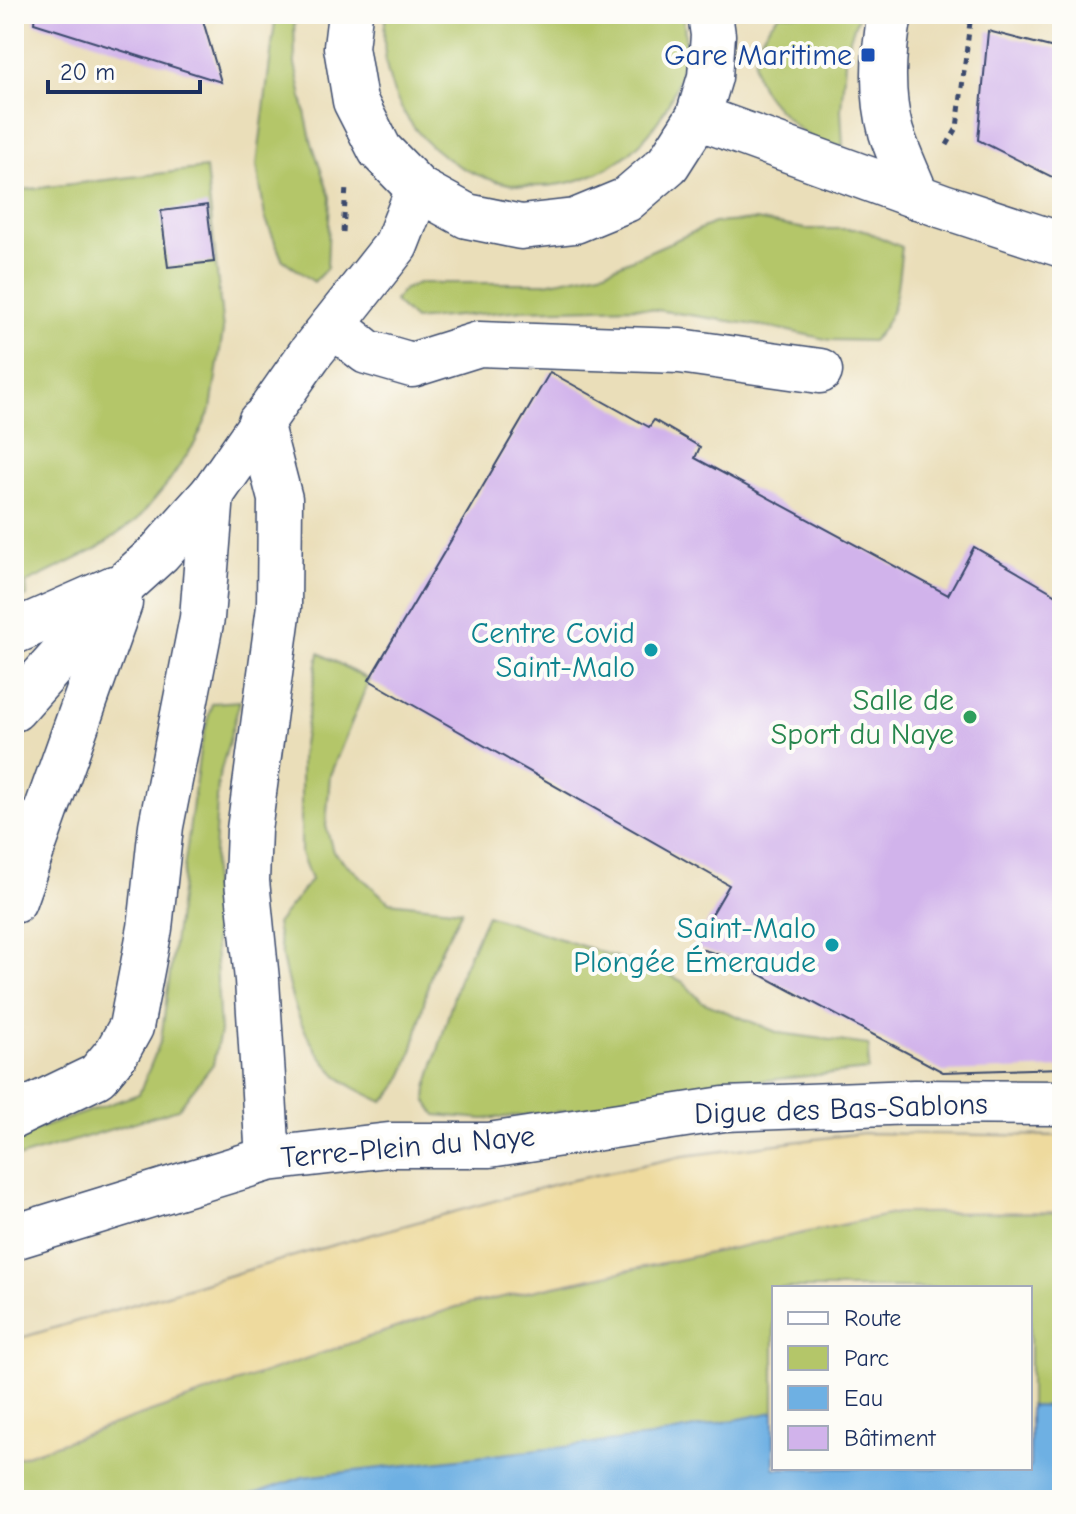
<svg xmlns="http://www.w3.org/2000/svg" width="1076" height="1514" viewBox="0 0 1076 1514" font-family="'Comic Neue',sans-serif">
<rect width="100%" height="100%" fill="#fdfcf7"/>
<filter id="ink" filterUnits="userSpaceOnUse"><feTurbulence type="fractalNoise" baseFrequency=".0125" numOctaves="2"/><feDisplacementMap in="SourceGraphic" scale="16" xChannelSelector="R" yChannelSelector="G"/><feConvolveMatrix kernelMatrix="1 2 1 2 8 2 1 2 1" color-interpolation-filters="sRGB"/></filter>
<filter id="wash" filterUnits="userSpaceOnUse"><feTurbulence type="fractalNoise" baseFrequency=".006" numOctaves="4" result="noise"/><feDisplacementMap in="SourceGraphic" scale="32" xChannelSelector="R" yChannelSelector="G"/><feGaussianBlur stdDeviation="1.8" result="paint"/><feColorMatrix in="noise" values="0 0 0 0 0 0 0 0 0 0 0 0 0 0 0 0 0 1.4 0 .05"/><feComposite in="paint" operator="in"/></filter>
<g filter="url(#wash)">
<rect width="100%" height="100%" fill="#eadeb9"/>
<g fill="#b4c669" stroke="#687a64" stroke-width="2" fill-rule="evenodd">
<polygon points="276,14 294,14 295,64 311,140 330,197 327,268 314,282 282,259 265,217 257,165"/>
<path d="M 386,14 L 682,14 C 690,44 681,81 666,108 C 584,254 362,180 386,14 Z"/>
<path d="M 780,14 L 859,14 L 846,49 L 841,110 L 843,146 C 834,145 821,144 813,139 C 800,132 789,121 780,111 C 746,77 746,47 780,14 Z"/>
<polygon points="206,168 223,331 211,409 195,443 165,487 137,520 95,550 26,583 27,596 14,601 14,191"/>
<path d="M 756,220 L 806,229 L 861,229 L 902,247 C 897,282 899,316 872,341 L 830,340 L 775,328 L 637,307 L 523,310 L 414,320 L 394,301 L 403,290 L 418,283 L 546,283 L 605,271 L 714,223 Z"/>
<path d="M 319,653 L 369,680 L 330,775 L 326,826 L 333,852 L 389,902 L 462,910 C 452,930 439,950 432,971 C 419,1011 416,1074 383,1102 C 367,1094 348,1087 335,1073 C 295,1033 285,977 276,924 L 311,880 L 301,853 L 301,755 Z"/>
<polygon points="240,701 218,781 212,892 220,1032 213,1064 178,1109 14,1159 14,1137 139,1094 161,1040 200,750 212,703"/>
<polygon points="487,915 668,974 683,982 702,1002 779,1033 869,1045 868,1070 748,1082 578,1110 484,1119 436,1115 426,1100 427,1088 460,975"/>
<path d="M 1062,1212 L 1062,1500 L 14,1500 L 14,1459 L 456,1307 L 897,1213 ZM 774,1288 L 1030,1288 L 1030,1468 L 774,1468 Z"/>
</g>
<polygon fill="#eeda9e" stroke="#84847e" stroke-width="2" points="863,1133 1062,1136 1062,1212 897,1213 456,1307 14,1459 14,1340 301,1254 559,1183 684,1156"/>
<polygon fill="#6eb0e3" stroke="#4470a0" stroke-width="2" points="1030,1406 1062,1407 1062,1500 235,1500 303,1477 650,1437 774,1412 774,1468 1030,1468"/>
<g id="blocks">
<g fill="#d1b3eb">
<polygon points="35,14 201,14 221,82 34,23"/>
<polygon points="988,31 1062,50 1062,182 978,140"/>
<polygon points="207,205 214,262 168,267 161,211"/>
<polygon points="550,372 649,427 654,420 700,447 695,458 948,595 974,547 1062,598 1062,1068 943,1072 728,957 693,947 729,885 369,680"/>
</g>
</g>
</g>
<g filter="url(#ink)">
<use href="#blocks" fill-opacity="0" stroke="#3a496c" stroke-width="2"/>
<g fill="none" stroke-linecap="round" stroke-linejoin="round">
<defs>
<g id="minor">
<path d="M 890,14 C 883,52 881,95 891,132 C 898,154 909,176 917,197"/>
<polyline points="698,117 943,206 1062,245"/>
<polyline points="333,325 367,352 412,365 479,344 680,351 820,371"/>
<polyline points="260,422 280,499 279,607 249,830 247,881 257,980 268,1159"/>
<polyline points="14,632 114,588"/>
<polyline points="14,709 127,582 159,553 212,494 309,355 396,245 418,189"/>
<polyline points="14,901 120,603"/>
<polyline points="14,1116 97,1076 117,1052 131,1027 150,928 161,826 202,618 212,494"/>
<polyline points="14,1237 268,1159 389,1145 489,1145 724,1109 914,1102 1062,1103"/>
</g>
<polyline id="major" points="350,14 346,47 355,101 380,150 418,189 467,216 521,227 575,221 626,200 668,164 698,117 710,77 713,35 710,14"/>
</defs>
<use href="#minor" stroke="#3a496c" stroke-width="47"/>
<use href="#major" stroke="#3a496c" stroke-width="47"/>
<g stroke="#3a496c" stroke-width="5" stroke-dasharray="6 6" stroke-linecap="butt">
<polyline points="947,145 957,128 971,14"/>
<polyline points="343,232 346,187"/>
</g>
<use href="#minor" stroke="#fff" stroke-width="44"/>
<use href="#major" stroke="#fff" stroke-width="44"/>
</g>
</g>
<rect fill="#1a4fb4" stroke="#fdfcf7" stroke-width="3" x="860" y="47" width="16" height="16" rx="4"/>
<g fill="#0f9aa8" stroke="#fdfcf7" stroke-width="3">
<circle cx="651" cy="650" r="8"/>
<circle cx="832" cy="945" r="8"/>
</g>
<circle fill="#2e9e5b" stroke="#fdfcf7" stroke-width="3" cx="970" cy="717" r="8"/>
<g text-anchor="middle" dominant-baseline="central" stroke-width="8" stroke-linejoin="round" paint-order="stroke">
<g font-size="30" fill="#164399" stroke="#fdfcf7" text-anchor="end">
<text x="852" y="55">Gare Maritime</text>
</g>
<g font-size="30" fill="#0d838f" stroke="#fdfcf7" text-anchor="end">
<text x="635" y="633">Centre Covid<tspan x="635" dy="34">Saint-Malo</tspan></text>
<text x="816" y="928">Saint-Malo<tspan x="816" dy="34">Plongée Émeraude</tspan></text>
</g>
<g font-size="30" fill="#27864d" stroke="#fdfcf7" text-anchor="end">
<text x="954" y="700">Salle de<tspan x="954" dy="34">Sport du Naye</tspan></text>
</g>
<g font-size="30" fill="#1b2f5e" stroke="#fdfcf7">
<text transform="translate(841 1109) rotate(-2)">Digue des Bas-Sablons</text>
<text transform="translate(408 1147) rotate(-5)">Terre-Plein du Naye</text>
</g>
</g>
<rect width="1076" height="1514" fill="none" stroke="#fdfcf7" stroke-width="48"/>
<rect x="772" y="1286" width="260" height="184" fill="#fdfcf7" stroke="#a3aaba" stroke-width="2"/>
<rect x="788" y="1312" width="40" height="12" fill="#ffffff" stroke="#a3aaba" stroke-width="2"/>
<text x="844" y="1326" font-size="24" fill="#1b2f5e">Route</text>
<rect x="788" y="1346" width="40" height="24" fill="#b4c669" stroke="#a3aaba" stroke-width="2"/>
<text x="844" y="1366" font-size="24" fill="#1b2f5e">Parc</text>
<rect x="788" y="1386" width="40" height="24" fill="#6eb0e3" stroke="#a3aaba" stroke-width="2"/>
<text x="844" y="1406" font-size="24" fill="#1b2f5e">Eau</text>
<rect x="788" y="1426" width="40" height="24" fill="#d1b3eb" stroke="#a3aaba" stroke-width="2"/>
<text x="844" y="1446" font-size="24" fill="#1b2f5e">Bâtiment</text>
<path d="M48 80v12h152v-12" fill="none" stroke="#1b2f5e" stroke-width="4"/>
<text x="60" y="80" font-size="24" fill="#1b2f5e" stroke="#fdfcf7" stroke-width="6" paint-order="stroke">20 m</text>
</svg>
